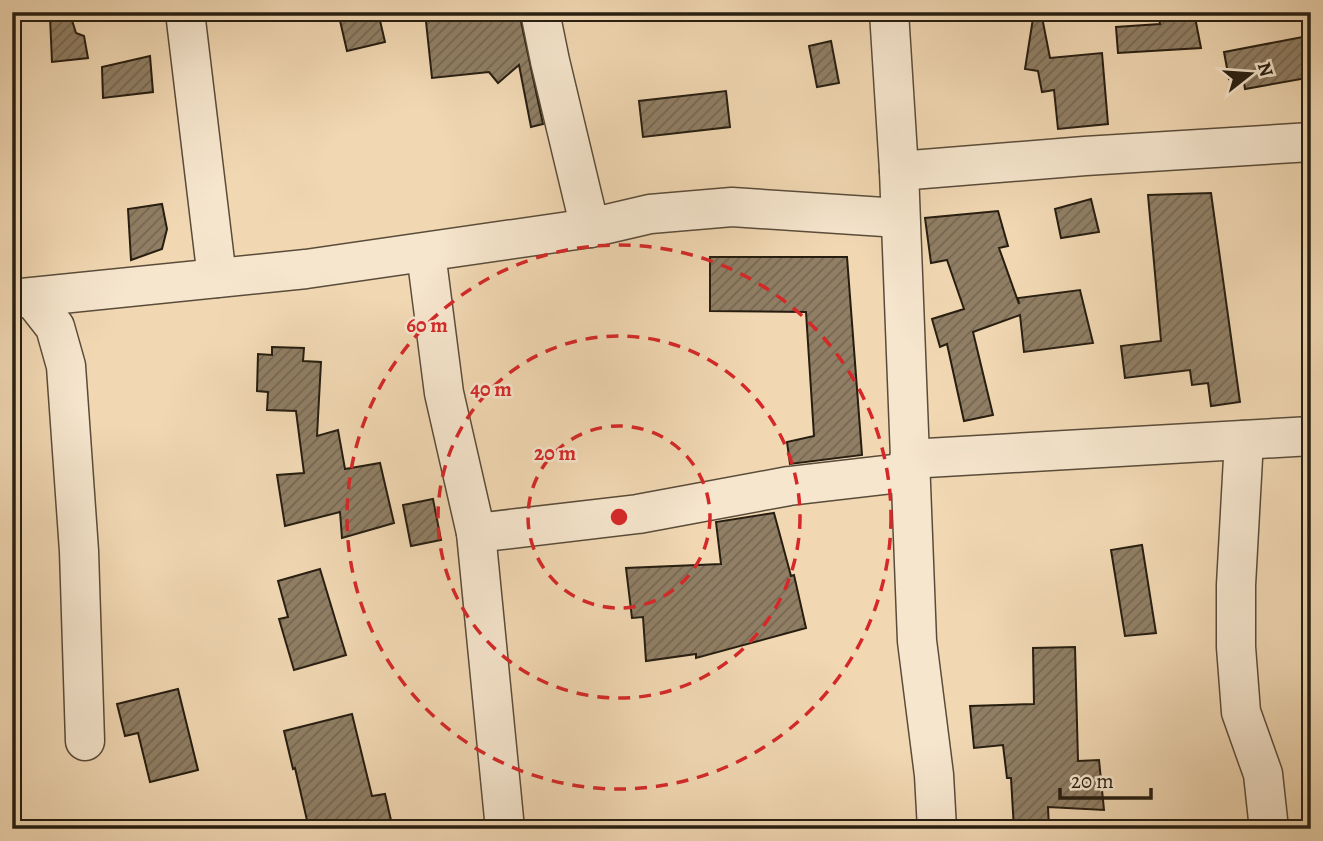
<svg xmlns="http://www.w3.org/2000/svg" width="1323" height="841" viewBox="0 0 1323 841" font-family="Alegreya,serif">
<defs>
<pattern id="building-hatch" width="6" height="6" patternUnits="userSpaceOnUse" patternTransform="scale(1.75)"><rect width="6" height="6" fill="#907f65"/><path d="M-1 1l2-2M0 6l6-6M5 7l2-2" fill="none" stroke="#766752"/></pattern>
</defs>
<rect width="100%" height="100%" fill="#f1d8b3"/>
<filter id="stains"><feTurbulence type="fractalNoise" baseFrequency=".00286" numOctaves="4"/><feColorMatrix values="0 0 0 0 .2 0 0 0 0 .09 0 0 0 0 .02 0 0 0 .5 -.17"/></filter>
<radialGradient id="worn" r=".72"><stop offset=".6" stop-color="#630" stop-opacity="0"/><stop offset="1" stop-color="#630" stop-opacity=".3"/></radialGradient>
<g fill="url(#building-hatch)" stroke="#271e11" stroke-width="2">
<polygon points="338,12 378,12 385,42 347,51"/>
<polygon points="425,12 519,12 543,124 531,127 519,65 498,83 489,72 432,78"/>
<polygon points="1034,12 1041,12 1050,58 1102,53 1108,124 1058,129 1054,90 1042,92 1038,71 1025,69"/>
<polygon points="1158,12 1194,12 1201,48 1118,53 1116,27 1160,24"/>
<polygon points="70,14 76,33 84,36 88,58 52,62 50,17"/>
<polygon points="1303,37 1307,78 1245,89 1243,76 1229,79 1224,52"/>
<polygon points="831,41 839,83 817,87 809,46"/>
<polygon points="150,56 153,92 103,98 102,67"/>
<polygon points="726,91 730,127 643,137 639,101"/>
<polygon points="1211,193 1240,402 1211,406 1208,383 1192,385 1190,370 1125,378 1121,346 1161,341 1148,195"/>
<polygon points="1091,199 1099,232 1061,238 1055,209"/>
<polygon points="162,204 167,229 162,249 131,260 128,209"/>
<polygon points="998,211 1008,246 999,248 1019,304 1018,298 1080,290 1093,343 1024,352 1020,315 973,332 993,415 964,421 947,344 940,347 932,319 964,309 947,260 931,263 925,218"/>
<polygon points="710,257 847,257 862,455 790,464 787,442 814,436 806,312 710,311"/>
<polygon points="272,347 304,348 303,361 321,362 317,436 338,430 345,469 380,463 394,523 342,538 340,512 285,526 277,475 304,473 296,411 267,410 268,392 257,391 258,354 272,355"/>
<polygon points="433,499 441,540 411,546 403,505"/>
<polygon points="774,513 791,576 794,575 806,628 696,658 696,654 646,661 643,617 632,618 626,568 721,564 716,522"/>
<polygon points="1142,545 1156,633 1125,636 1111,550"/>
<polygon points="320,569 346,655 294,670 279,619 288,617 278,581"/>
<polygon points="1075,647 1078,761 1099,760 1104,810 1048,807 1049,829 1014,829 1011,778 1007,778 1003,745 974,748 970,706 1034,704 1033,648"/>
<polygon points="178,689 198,770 150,782 138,733 125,736 117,704"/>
<polygon points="352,714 372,796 385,794 393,829 309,829 295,768 293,769 284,731"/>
</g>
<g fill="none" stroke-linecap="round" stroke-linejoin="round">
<defs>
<g id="minor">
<polyline points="185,12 217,278"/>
<polyline points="540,12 550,61 590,228"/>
<polyline points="889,12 899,171 917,641 934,775 937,829"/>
<polyline points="899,171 1085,156 1311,142"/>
<polyline points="426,253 444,393 476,533 505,829"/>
<polyline points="12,299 306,269 590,228 650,214 732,207 899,218"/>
<polyline points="33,299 55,327 66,366 79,551 85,741"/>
<polyline points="1244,440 1236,585 1236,647 1241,712 1263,774 1269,829"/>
<polyline points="909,459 1311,436"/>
<polyline points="476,533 638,514 789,486 910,472"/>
</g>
</defs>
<use href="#minor" stroke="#5a4c3a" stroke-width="41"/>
<use href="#minor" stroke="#f6e6ce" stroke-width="38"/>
</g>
<g fill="none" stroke="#d62828" stroke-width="3.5" stroke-dasharray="12 9">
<circle cx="619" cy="517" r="91"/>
<circle cx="619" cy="517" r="181"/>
<circle cx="619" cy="517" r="272"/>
</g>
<circle cx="619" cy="517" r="10" fill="#d62828" stroke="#f6e6ce" stroke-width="3.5"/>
<g font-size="21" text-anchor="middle" font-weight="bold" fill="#d62828" stroke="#f6e6ce" stroke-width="5" stroke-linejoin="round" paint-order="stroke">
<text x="427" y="332">60 m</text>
<text x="491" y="396">40 m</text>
<text x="555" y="460">20 m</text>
</g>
<rect width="1323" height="841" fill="none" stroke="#f1d8b3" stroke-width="42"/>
<rect x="14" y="14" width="1295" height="813" fill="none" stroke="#271e11" stroke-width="3.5"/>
<rect x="21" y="21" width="1281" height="799" fill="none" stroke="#271e11" stroke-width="2"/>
<g transform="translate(1250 74) rotate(73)" stroke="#f6e6ce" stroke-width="5" paint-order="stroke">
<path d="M0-5L12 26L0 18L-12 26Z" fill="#271e11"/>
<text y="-10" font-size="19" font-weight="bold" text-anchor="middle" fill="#271e11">N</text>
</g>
<path d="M1060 788v10h91v-10" fill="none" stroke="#271e11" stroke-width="3.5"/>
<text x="1071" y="788" font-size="21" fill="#271e11" stroke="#f6e6ce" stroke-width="5" paint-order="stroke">20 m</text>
<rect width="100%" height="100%" filter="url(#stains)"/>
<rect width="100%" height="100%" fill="url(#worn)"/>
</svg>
